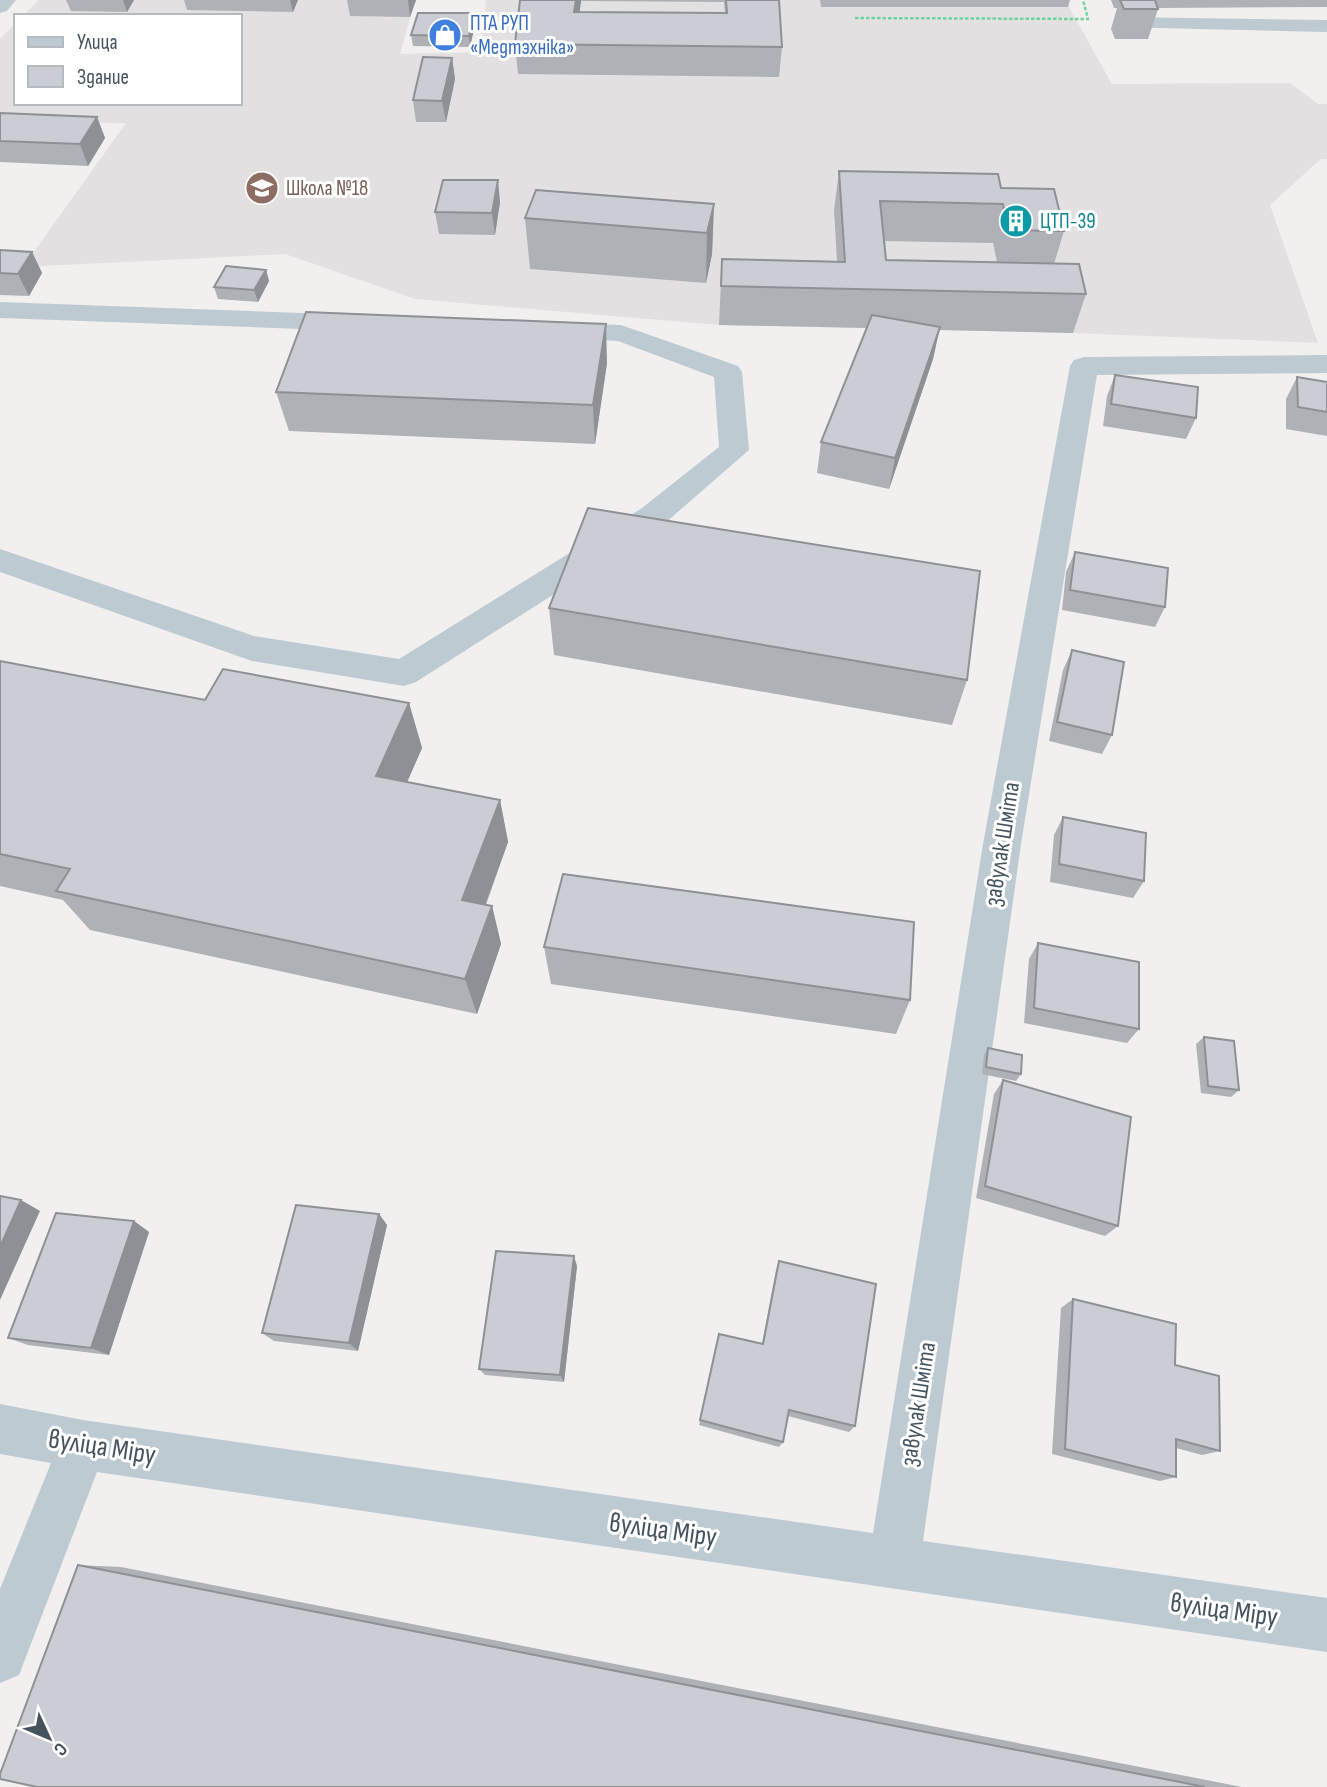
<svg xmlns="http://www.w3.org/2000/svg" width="1327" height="1787" viewBox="0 0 1327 1787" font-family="'Sofia Sans Condensed',sans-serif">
<rect width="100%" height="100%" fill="#f2efef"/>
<polygon fill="#e3e0e1" points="39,0 415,0 400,54 480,52 486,0 1065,0 1112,84 1290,83 1318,104 1327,104 1327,159 1321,159 1270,205 1318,343 1073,333 719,325 415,299 285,254 23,267 126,123 0,122 0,39 16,23 16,103 240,103 240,16 23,16"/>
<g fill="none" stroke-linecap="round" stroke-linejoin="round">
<polyline stroke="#6fd39f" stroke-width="2.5" stroke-dasharray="3.5 2" stroke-linecap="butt" points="855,18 1088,19 1083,0"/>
<g fill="#becad2" fill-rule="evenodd">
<polygon points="0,0 16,0 7,11 0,13"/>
<polygon points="1125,17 1327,20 1327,32 1118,27 1114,23"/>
<polygon points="0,302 355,315 365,317 369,323 365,329 355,331 0,318"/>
<polygon points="555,323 621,325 738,366 742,372 749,450 664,524 416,682 404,686 252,661 0,572 0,549 254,636 399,659 642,508 719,447 714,377 618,341 545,337 541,331 545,325"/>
<polygon points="1327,355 1327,373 1097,375 1021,844 923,1541 1327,1598 1327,1652 97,1472 19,1675 0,1683 0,1589 51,1463 0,1454 0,1404 83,1420 873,1533 983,844 1070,366 1074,360 1084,357"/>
</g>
</g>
<g fill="#aeb1b6" fill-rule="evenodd">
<polygon points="66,0 134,0 127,12 71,11"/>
<polygon points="184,0 298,0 293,12 187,10"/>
<polygon points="347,0 416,0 410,17 350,16"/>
<path d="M 520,0 L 779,0 L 782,47 L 779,77 L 518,74 L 515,44 ZM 581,1 L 724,2 L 725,13 L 579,12 Z"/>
<polygon points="820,0 1070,0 1068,7 821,7"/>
<polygon points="1111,0 1327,0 1327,7 1157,8 1158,9 1148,39 1115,39 1111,29 1117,8 1114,8"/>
<polygon points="474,13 475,24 470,47 413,46 411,35"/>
<polygon points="452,58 455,79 446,122 416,122 413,100"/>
<polygon points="0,113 97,117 105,138 88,166 0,162"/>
<path d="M 839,171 L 1001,188 L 1064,231 L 1054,264 L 1086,294 L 1073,333 L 939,330 L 933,359 L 889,489 L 817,473 L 821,442 L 867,328 L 719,325 L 722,259 L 837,261 L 834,210 ZM 884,241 L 993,243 L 997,262 L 886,260 Z"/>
<polygon points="500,202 495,235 439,234 435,212"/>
<polygon points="714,204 712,254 706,283 530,269 525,218"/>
<polygon points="0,250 32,252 42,273 29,296 0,295"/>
<polygon points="266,270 269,281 258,302 218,299 214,287"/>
<polygon points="607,363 595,444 289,431 276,392"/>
<polygon points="1115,375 1196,418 1186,439 1103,426 1107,396"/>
<polygon points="1297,377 1327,382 1327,436 1286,429 1286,399"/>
<polygon points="1075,552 1165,607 1155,627 1062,610 1066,572"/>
<polygon points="549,608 967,680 952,725 554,655"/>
<polygon points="1072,650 1112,735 1102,754 1049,741 1063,670"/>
<polygon points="0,661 205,700 409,703 422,748 407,782 500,800 508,842 486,905 492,906 501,944 477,1014 90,930 63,900 0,886"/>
<polygon points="1063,817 1144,881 1133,898 1050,882 1054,835"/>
<polygon points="1038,943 1139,1029 1127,1043 1024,1023 1029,959"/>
<polygon points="544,947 910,1000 896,1034 551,984"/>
<polygon points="1204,1037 1239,1090 1231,1097 1201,1093 1196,1044"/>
<polygon points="988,1048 1021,1074 1016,1081 982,1074 984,1055"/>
<polygon points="1003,1080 1118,1226 1105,1236 976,1198 994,1094"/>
<polygon points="379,1214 387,1225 358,1351 274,1341 262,1333"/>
<polygon points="134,1221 149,1232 109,1355 28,1345 8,1338"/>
<polygon points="779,1261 855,1426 849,1432 788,1416 783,1442 779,1447 699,1425 719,1334 762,1344 776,1270"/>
<polygon points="577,1266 564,1382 485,1375 479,1369"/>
<polygon points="1073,1299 1175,1365 1220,1451 1202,1455 1176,1448 1176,1477 1160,1481 1052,1454 1061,1308"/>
<polygon points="78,1565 121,1567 1242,1787 37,1787"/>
</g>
<g fill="#8d9094">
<polygon points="123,0 134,0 127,12"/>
<polygon points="290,0 298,0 293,12"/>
<polygon points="408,0 416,0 410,17"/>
<polygon points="576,0 581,0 581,1 576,43 574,12"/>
<polygon points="474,13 475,24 470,47 469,36"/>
<polygon points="452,58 455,79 446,122 442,101"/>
<polygon points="97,117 105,138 88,166 80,144"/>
<polygon points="498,180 500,202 495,235 492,213"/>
<polygon points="714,204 712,254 706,283 707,233"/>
<polygon points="32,252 42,273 29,296 18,274"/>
<polygon points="266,270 269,281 258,302 254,290"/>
<polygon points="606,324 607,363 595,444 593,405"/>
<polygon points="940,327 933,359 889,489 895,458"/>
<polygon points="409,703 422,748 391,819 376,776"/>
<polygon points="500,800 508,842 473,938 462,900"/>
<polygon points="492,906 501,944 477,1014 465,979"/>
<polygon points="21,1200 40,1211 0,1300 0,1247"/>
<polygon points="379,1214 387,1225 358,1351 349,1343"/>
<polygon points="134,1221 149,1232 109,1355 91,1348"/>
<polygon points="574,1256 577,1266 564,1382 560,1375"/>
</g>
<g fill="#caced4" stroke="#8d9094" stroke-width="2">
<polygon points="520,0 576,0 574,12 727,13 726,0 779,0 782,47 515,44"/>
<polygon points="1120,0 1155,0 1158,9 1124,9"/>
<polygon points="418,13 474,13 469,36 411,35"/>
<polygon points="423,57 452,58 442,101 413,100"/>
<polygon points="0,113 97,117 80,144 0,141"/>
<polygon points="839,171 998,174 1001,188 1054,189 1064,231 1008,230 1003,204 880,201 886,260 1079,264 1086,294 721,286 722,259 845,262"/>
<polygon points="443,180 498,180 492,213 435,212"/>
<polygon points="536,190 714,204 707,233 525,218"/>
<polygon points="0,250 32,252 18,274 0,273"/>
<polygon points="226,266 266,270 254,290 214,287"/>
<polygon points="306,312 606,324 593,405 276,392"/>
<polygon points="872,315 940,327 895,458 821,442"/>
<polygon points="1115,375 1198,387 1196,418 1111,404"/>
<polygon points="1297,377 1327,382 1327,412 1298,407"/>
<polygon points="588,508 980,571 967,680 549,608"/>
<polygon points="1075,552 1168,568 1165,607 1070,590"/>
<polygon points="1072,650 1124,662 1112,735 1057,722"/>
<polygon points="0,661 205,700 223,669 409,703 376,776 500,800 462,900 492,906 465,979 56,891 70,869 0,854"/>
<polygon points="1063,817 1146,833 1144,881 1059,864"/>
<polygon points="563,874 914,922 910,1000 544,947"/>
<polygon points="1038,943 1139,962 1139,1029 1034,1008"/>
<polygon points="1204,1037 1234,1041 1239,1090 1208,1086"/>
<polygon points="988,1048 1022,1055 1021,1074 986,1067"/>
<polygon points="1003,1080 1131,1117 1118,1226 985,1186"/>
<polygon points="0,1196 21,1200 0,1247"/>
<polygon points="296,1205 379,1214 349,1343 262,1333"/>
<polygon points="56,1213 134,1221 91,1348 8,1338"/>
<polygon points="496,1251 574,1256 560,1375 479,1369"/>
<polygon points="779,1261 876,1284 855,1426 789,1410 783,1442 700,1420 719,1334 763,1344"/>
<polygon points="1073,1299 1176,1324 1175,1365 1219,1376 1220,1451 1176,1439 1176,1477 1065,1449"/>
<polygon points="78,1565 1205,1787 37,1787 0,1779 0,1774"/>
</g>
<defs>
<symbol id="shop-disc" viewBox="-11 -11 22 22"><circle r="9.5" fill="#3f7fe0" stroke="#fff"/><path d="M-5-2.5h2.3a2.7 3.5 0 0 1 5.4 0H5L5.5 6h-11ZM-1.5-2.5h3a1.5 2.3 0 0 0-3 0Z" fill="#fff"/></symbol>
<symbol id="school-disc" viewBox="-11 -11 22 22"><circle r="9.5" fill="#8d6e63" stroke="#fff"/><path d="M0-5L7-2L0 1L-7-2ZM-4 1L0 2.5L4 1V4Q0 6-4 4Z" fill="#fff"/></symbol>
<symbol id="building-disc" viewBox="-11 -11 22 22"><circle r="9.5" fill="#0f9aa8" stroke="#fff"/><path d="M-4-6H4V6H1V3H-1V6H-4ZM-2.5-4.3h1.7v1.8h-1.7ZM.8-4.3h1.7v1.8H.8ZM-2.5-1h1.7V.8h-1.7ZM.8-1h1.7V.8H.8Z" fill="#fff"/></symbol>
</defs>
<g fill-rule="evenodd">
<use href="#shop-disc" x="426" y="16" width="38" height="38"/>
<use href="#school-disc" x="243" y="169" width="38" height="38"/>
<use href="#building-disc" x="997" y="202" width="38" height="38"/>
</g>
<g text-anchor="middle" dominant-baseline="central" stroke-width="6" stroke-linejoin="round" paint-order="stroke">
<g font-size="21" fill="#366cbe" stroke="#fff" text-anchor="start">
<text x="470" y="23">ПТА РУП<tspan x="470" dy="24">«Медтэхніка»</tspan></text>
</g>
<g font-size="21" fill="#785e54" stroke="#fff" text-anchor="start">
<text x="286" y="188">Школа №18</text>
</g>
<g font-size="21" fill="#0d838f" stroke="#fff" text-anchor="start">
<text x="1040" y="221">ЦТП-39</text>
</g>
<g font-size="24" fill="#45535e" stroke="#fff">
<text transform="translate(1002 844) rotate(-81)">завулак Шміта</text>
<text transform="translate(918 1404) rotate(-81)">завулак Шміта</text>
</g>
<g font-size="28" fill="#45535e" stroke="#fff">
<text transform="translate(102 1447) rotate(9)">вуліца Міру</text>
<text transform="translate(663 1530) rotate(8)">вуліца Міру</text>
<text transform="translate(1224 1610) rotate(8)">вуліца Міру</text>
</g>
</g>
<rect x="14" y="14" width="228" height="91" fill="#ffffff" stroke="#b5babf" stroke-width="2"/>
<rect x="28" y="37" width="35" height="10" fill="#becad2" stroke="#b5babf" stroke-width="2"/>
<text x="77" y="49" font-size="21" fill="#45535e">Улица</text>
<rect x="28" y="66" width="35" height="21" fill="#caced4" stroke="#b5babf" stroke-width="2"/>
<text x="77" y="84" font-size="21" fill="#45535e">Здание</text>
<g transform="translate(49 1738) rotate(134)" stroke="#ffffff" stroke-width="5" paint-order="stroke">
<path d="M0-5L12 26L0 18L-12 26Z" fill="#45535e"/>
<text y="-10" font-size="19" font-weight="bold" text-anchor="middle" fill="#45535e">С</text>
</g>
</svg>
